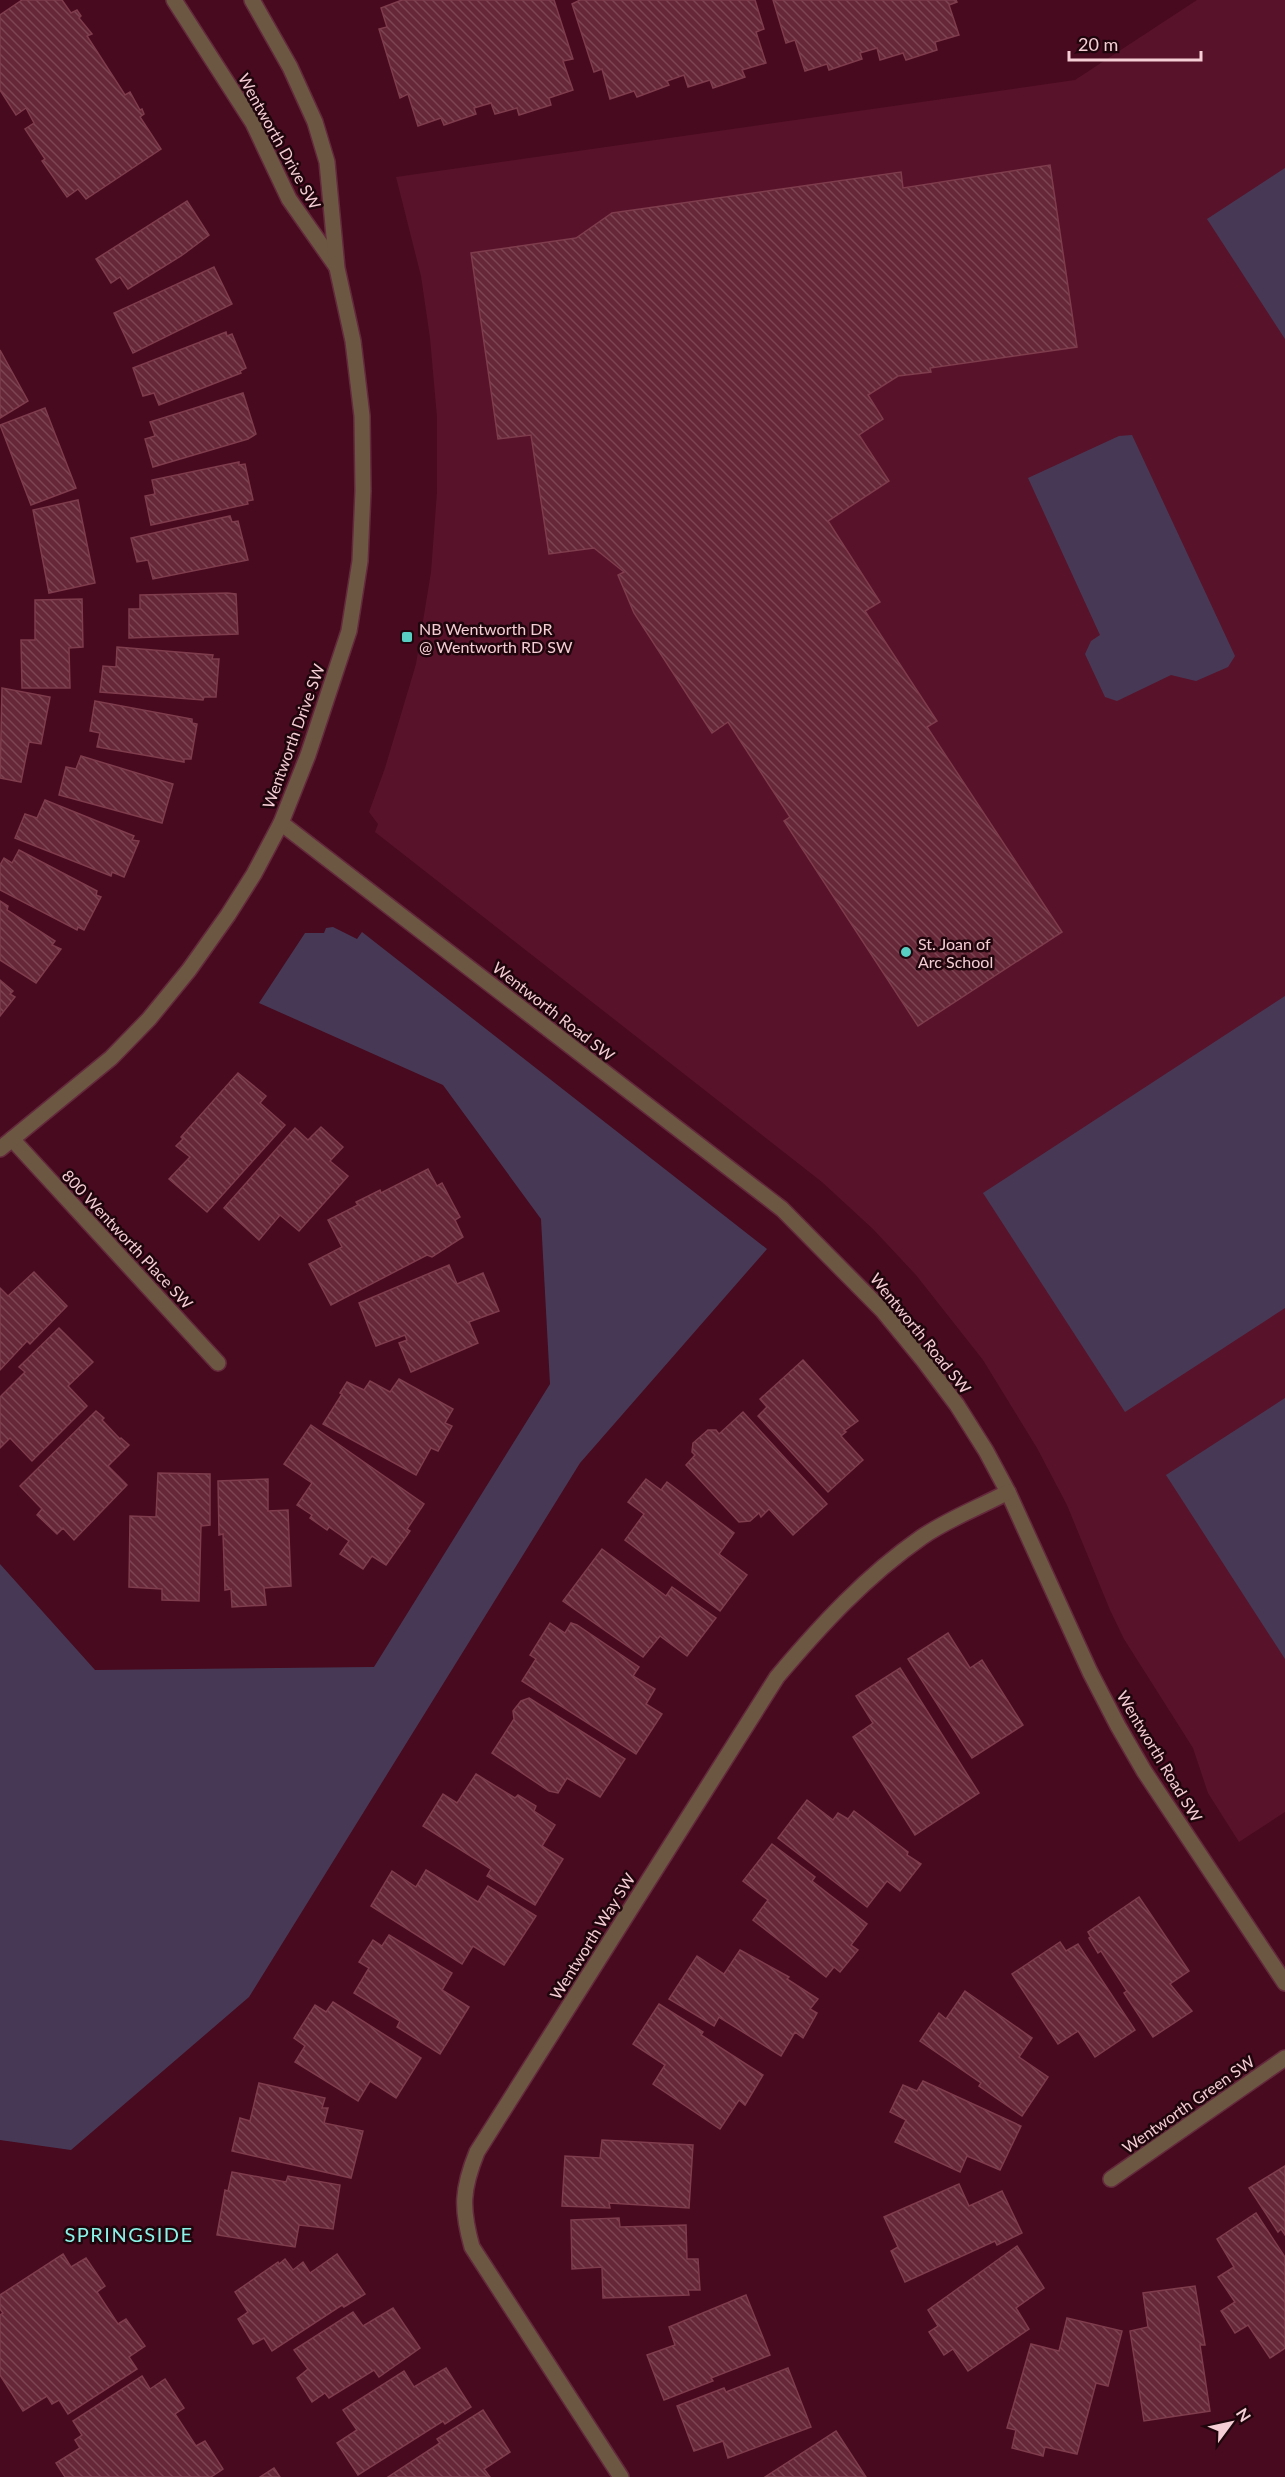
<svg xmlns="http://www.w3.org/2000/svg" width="1285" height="2477" viewBox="0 0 1285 2477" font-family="Lato,sans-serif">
<defs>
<pattern id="building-back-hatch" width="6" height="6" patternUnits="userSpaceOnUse" patternTransform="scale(1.5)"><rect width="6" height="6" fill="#662738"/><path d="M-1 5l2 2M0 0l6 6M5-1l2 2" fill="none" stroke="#7c4554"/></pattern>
</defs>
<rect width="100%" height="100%" fill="#480a1f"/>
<polygon fill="#58132b" points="1197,0 1285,0 1285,1812 1239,1842 1208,1793 1193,1748 1124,1639 1110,1610 1067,1505 1037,1448 983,1360 916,1275 873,1229 822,1182 375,832 378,824 369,812 385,768 416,664 431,572 437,492 437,417 430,338 421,276 396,177 1075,80"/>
<g fill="#473956">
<polygon points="1285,168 1285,339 1207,219"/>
<polygon points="1132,435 1235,656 1228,667 1196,681 1171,675 1117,701 1105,697 1085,654 1091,641 1100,635 1028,478 1119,436"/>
<polygon points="333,927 357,939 362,932 767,1249 580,1463 249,1997 71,2150 0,2140 0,1564 95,1670 374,1667 550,1384 541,1219 443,1085 259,1003 305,933 324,933 326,928"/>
<polygon points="1285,996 1285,1308 1125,1412 983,1193"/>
<polygon points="1285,1398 1285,1659 1166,1475"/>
</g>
<g fill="url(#building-back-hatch)" stroke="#7e3c4c" stroke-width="1.5">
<polygon points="22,0 62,0 71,13 77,10 81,16 79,18 92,34 87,36 125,95 130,92 140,110 142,109 144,114 140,117 161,149 86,199 78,189 67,197 42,161 45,159 25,129 34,123 26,108 16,115 0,90 0,15"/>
<polygon points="402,0 554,0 573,59 563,61 573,90 549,98 551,105 519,115 517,108 495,114 491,103 474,108 476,114 444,125 441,118 418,126 408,94 400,98 379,29 387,27 381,8"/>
<polygon points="755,0 764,29 756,32 766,63 742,70 745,77 713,88 710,80 688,87 684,75 667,81 669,85 637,97 634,91 610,99 602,69 594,72 572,4 580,0"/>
<polygon points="773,0 956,0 957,2 949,5 959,35 935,42 937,50 906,60 903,53 880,60 877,48 860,53 862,59 829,70 827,64 805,71 795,40 786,43"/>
<polygon points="1050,165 1077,347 930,368 931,372 898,376 868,395 883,419 859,435 889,481 828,521 880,602 865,611 937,721 927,727 1062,932 918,1026 784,821 790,817 728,722 712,733 634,613 618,575 624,572 594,548 549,554 531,435 498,439 471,253 576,238 612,213 901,172 903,188"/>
<polygon points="187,201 209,235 181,256 128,289 120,277 111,283 96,259"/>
<polygon points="214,267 232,304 133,353 114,313"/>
<polygon points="226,332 227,336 232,334 246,368 240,371 241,373 159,405 154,393 143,396 133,368"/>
<polygon points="0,350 28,401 0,418"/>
<polygon points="243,393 256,434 248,439 153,467 145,439 155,436 150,422"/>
<polygon points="45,408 76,488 31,505 0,425"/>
<polygon points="239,462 239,465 245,464 253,500 247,501 248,504 151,525 145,496 155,494 152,480"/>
<polygon points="78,500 95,583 49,593 33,510"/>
<polygon points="230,516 232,522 238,521 248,560 153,579 148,560 137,562 131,538"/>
<polygon points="227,593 236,594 238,634 129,638 129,609 140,609 140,595"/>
<polygon points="82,599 83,647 69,648 70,688 22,688 21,640 35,640 35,600"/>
<polygon points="117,647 213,655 212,659 219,659 216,697 204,697 203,700 100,692 103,666 116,667"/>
<polygon points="2,688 50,697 41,744 29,742 21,782 0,778"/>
<polygon points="95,701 192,719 192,723 197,724 191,759 184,759 184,762 97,747 100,733 90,731"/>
<polygon points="81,756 173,784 162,823 59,795 66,767 76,769"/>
<polygon points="45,800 134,836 132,840 139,841 124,877 112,872 111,876 15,838 25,814 37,818"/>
<polygon points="19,850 97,891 96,895 101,897 84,930 78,927 77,930 0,890 0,865 4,858 12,863"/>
<polygon points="0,901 8,906 7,910 55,941 52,945 61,949 36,983 0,960"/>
<polygon points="0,980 13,991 10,994 15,997 0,1016"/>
<polygon points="238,1073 266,1096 260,1103 285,1125 207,1212 169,1179 190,1157 176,1146 183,1139 181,1137"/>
<polygon points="321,1127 343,1147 330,1161 348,1176 299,1231 280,1215 259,1240 224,1208 295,1128 308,1140"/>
<polygon points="428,1169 437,1186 442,1183 460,1217 455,1220 463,1237 432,1257 427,1255 331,1305 309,1264 342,1247 328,1220 358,1205 356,1202 380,1190 381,1193"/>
<polygon points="449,1265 457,1284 483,1273 499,1311 469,1322 478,1343 411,1372 399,1343 407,1340 405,1335 376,1346 359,1303"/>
<polygon points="34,1272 67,1306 30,1344 27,1341 0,1370 0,1288 8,1296"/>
<polygon points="59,1328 93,1362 68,1386 87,1406 32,1461 10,1438 0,1448 0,1397 25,1372 19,1367"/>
<polygon points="803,1360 858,1421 844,1431 846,1432 841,1436 863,1460 828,1492 758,1416 767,1407 760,1399"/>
<polygon points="399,1379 453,1409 445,1423 452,1426 438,1451 431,1448 416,1475 323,1424 342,1394 340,1393 347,1382 364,1390 370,1381 390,1392"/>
<polygon points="96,1411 104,1418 102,1420 120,1439 121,1438 129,1445 108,1466 127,1485 74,1540 63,1528 57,1534 37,1515 42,1509 20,1486"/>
<polygon points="743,1412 827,1504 793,1535 769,1509 761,1517 759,1513 750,1521 739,1522 686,1465 695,1455 692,1452 693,1443 708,1430 716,1430 719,1434"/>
<polygon points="311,1425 424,1504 407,1529 410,1531 386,1565 372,1556 363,1569 340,1554 349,1541 329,1527 327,1530 310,1518 312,1515 297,1505 312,1483 284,1464"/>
<polygon points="158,1473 210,1474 210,1525 201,1526 199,1601 162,1600 162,1589 129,1587 130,1516 156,1517"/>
<polygon points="268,1479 268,1511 288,1510 291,1586 264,1588 266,1605 232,1607 231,1589 225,1590 223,1534 219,1535 218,1481"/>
<polygon points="646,1479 661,1490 667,1482 734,1533 719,1554 747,1575 720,1611 625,1540 644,1514 628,1502"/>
<polygon points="602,1549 666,1596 672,1587 716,1618 687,1656 660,1636 643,1657 563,1601"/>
<polygon points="550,1623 565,1633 571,1623 577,1625 639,1667 633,1676 655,1689 646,1704 662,1714 636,1754 522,1681 536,1659 530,1655"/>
<polygon points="948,1633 970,1668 982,1660 1023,1725 972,1758 908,1659"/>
<polygon points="900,1668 979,1793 915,1835 853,1737 873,1723 856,1696"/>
<polygon points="529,1698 625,1759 600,1797 567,1778 558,1793 549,1791 492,1753 514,1719 513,1711 521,1701"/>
<polygon points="476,1774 515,1798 518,1795 536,1806 534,1811 555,1825 542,1846 563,1859 535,1905 487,1876 491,1869 423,1826 443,1794 457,1803"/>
<polygon points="807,1800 833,1820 838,1813 848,1819 854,1811 908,1852 907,1855 921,1864 900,1891 887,1881 867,1907 778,1838"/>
<polygon points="772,1844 815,1877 812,1881 867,1924 851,1945 858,1950 840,1972 834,1967 826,1977 753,1920 768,1900 743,1881"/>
<polygon points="426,1870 478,1902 488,1886 536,1916 504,1965 473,1946 462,1964 371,1906 392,1871 416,1887"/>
<polygon points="1139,1897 1189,1971 1170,1984 1192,2011 1153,2037 1124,1993 1127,1991 1101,1951 1098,1953 1089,1938 1091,1937 1088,1932"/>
<polygon points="389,1935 452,1973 442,1990 469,2007 440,2054 397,2027 400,2021 354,1993 369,1968 359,1962 373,1940 382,1946"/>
<polygon points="1060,1942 1066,1951 1078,1944 1135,2030 1095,2057 1078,2031 1058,2044 1012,1974"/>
<polygon points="740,1950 789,1977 787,1979 818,1999 810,2009 817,2013 803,2038 795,2032 781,2056 719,2017 714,2026 669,1999 697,1956 724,1974"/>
<polygon points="965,1991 1032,2038 1019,2057 1048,2077 1022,2116 979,2086 981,2083 920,2041 939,2013 946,2019"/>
<polygon points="333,2002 421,2058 396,2098 370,2081 358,2101 295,2062 305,2046 294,2038 315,2005 326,2012"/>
<polygon points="659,2004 703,2032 701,2035 763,2075 745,2105 739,2100 720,2129 653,2084 665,2065 633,2044"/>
<polygon points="923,2081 1021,2126 1000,2170 967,2156 960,2172 895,2142 906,2120 890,2112 903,2085 917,2091"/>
<polygon points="259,2083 325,2098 322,2108 328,2108 324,2123 363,2131 351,2178 232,2151 240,2118 250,2121"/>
<polygon points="602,2140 693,2145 689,2208 609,2203 610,2208 562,2206 565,2156 600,2158"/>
<polygon points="1285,2166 1285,2235 1281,2229 1278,2232 1249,2188"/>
<polygon points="232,2172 286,2182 288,2176 340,2185 333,2229 299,2225 295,2247 217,2235 225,2190 228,2191"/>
<polygon points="959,2184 969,2206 1002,2191 1022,2233 997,2245 995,2241 905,2282 891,2251 898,2247 884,2217"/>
<polygon points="1256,2213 1285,2257 1285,2348 1270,2358 1248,2325 1235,2333 1221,2311 1235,2302 1218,2277 1234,2267 1217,2239"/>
<polygon points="619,2218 620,2227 686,2225 687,2259 698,2259 700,2290 688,2290 689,2295 603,2298 602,2267 572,2269 571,2220"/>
<polygon points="1017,2246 1044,2288 1016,2308 1029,2329 968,2371 953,2349 944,2355 929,2332 938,2326 928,2310"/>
<polygon points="63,2254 71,2267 86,2258 105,2286 97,2292 118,2324 126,2319 145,2346 129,2357 137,2369 68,2414 59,2400 52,2404 47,2396 23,2411 0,2375 0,2315 3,2313 0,2309 0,2295"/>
<polygon points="337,2254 365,2294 344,2307 342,2305 272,2351 264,2338 253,2344 238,2319 248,2312 235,2292 278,2262 279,2264 285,2259 293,2270 303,2262 310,2273"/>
<polygon points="1195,2286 1205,2345 1200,2345 1210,2411 1144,2421 1130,2331 1148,2327 1143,2293"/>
<polygon points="746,2295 770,2355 711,2378 713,2381 664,2400 647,2355 675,2345 669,2327"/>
<polygon points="393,2308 420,2348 379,2377 374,2370 329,2398 325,2393 312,2402 297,2378 308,2369 294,2350 353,2312 363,2326"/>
<polygon points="1067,2318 1122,2331 1108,2386 1096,2383 1077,2454 1045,2447 1043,2456 1012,2448 1016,2430 1007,2428 1031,2344 1059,2351"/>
<polygon points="446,2368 471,2407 445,2424 443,2421 358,2475 337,2443 357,2430 343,2410 404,2371 414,2387"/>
<polygon points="788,2368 811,2427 728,2458 723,2441 694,2451 677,2406 724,2388 726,2392"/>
<polygon points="142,2376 150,2389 165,2379 184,2408 175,2414 196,2446 205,2441 223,2469 211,2477 65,2477 56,2463 80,2448 75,2440 82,2435 73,2421"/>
<polygon points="483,2410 510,2452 484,2469 490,2477 388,2477 440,2443 437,2439"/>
<polygon points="836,2431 866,2477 765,2477"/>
<polygon points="274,2468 280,2477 260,2477"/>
</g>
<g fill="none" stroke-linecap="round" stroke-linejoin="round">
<defs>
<g id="minor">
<polyline points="174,0 253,123 289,199 336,266"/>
<polyline points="281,823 782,1209 883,1311 924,1361 957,1405 986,1451 1008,1492 1090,1672 1118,1726 1144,1771 1285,1983"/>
<polyline points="12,1139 218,1363"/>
<polyline points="0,1149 111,1058 149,1019 189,970 228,915 254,874 281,823 308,755 349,631 360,561 363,491 362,416 353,341 337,268 327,162 315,122 290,67 252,0"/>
<polyline points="1111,2179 1285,2058"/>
<path d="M 621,2477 L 472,2247 C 461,2208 462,2189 477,2152 L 777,1677 C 821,1625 866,1576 922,1537 C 948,1519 980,1507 1008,1492"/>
</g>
</defs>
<use href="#minor" stroke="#64293c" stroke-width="18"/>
<use href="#minor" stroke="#6c5743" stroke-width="15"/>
</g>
<g fill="#57cec1" stroke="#1f050c" stroke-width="2">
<rect x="401" y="631" width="12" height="12" rx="3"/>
<circle cx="906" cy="952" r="6"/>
</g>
<g text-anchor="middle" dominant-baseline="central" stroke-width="5" stroke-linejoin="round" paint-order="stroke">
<g font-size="16" fill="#f5cdd4" stroke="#1f050c">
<text transform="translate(280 141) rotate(61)">Wentworth Drive SW</text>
<text transform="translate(293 736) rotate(-70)">Wentworth Drive SW</text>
<text transform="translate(554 1011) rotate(38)">Wentworth Road SW</text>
<text transform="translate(128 1239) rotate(47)">800 Wentworth Place SW</text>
<text transform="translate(921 1333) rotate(51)">Wentworth Road SW</text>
<text transform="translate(1160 1756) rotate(59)">Wentworth Road SW</text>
<text transform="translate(592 1936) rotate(-58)">Wentworth Way SW</text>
<text transform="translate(1188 2104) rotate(-35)">Wentworth Green SW</text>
</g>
<g font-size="16" fill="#f5cdd4" stroke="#1f050c" text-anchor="start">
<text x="419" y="628">NB Wentworth DR<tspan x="419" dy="18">@ Wentworth RD SW</tspan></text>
<text x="918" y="943">St. Joan of<tspan x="918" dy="18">Arc School</tspan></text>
</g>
<g font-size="20" letter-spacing="1.5" fill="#8bf4e8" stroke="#1f050c">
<text x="129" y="2234">SPRINGSIDE</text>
</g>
</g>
<g transform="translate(1231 2423) rotate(57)" stroke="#1f050c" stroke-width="4.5" paint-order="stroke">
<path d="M0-4.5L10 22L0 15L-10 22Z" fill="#f5cdd4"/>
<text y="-9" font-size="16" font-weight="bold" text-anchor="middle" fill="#f5cdd4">N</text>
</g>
<path d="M1069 51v9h132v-9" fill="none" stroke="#f5cdd4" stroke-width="3"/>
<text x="1078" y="51" font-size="18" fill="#f5cdd4" stroke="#1f050c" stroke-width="4.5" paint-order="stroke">20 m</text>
</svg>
